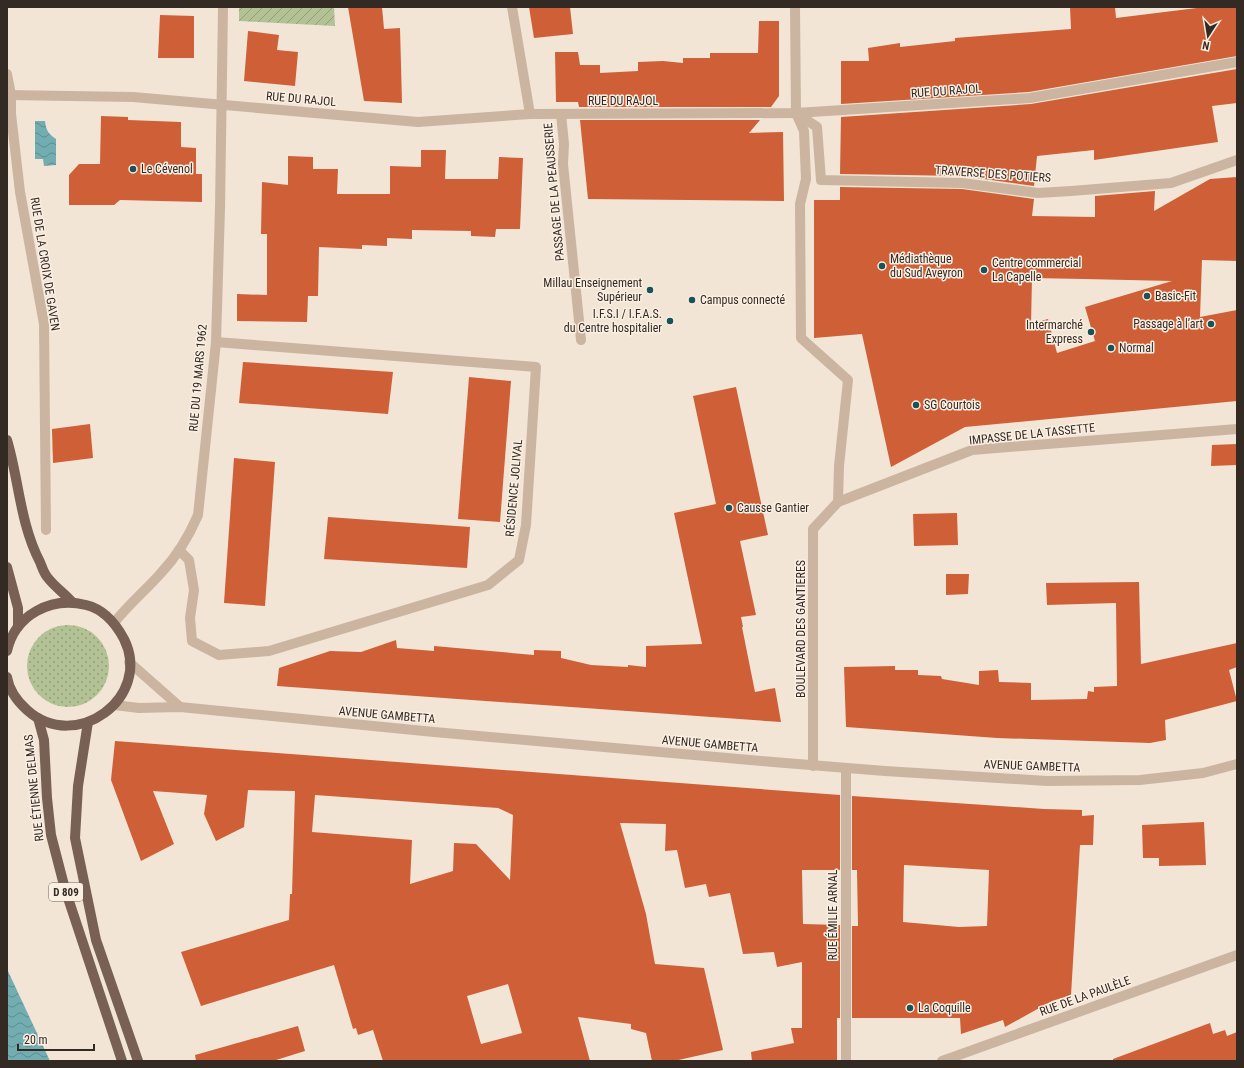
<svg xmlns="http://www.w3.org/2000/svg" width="1244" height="1068" viewBox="0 0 1244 1068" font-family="'Roboto Condensed',sans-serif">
<defs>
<pattern id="grass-dots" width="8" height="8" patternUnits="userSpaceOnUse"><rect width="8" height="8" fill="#b2c295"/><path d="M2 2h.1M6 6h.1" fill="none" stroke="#929e79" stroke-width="1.8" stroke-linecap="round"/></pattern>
<pattern id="garden-furrows" width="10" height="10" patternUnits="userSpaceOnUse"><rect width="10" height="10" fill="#b2c295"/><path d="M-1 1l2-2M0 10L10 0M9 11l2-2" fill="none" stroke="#929e79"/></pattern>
<pattern id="water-waves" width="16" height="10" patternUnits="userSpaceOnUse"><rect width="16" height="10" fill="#72adb1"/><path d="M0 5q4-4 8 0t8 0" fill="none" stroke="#5e8d90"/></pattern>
</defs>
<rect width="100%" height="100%" fill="#f2e5d5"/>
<circle fill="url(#grass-dots)" cx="68" cy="666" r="41"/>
<polygon fill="url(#garden-furrows)" points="239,7 334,7 335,26 239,21"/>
<g fill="url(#water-waves)">
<path d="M 35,121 L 45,121 C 46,131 49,134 56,139 L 56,165 L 44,166 L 43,159 L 35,159 Z"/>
<polygon points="7,969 50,1061 7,1061"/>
</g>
<g fill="#cf5f36" fill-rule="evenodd">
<polygon points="348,7 382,7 384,29 400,28 402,103 364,101"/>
<polygon points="529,7 570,7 573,34 534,38"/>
<polygon points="1070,7 1115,7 1116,18 1205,7 1237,7 1237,56 1029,92 841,104 841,61 869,61 868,48 900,43 900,47 955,41 955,38 1071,29"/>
<polygon points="160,15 194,16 194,58 158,58"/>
<polygon points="759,21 779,21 779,96 771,107 579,107 578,102 556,102 555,52 578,52 580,65 600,65 600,73 638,71 638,62 663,61 683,63 683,58 710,58 710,53 758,53"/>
<polygon points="248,31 279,35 277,50 298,52 295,86 244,81"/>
<polygon points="1237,69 1237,103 1212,106 1218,142 1094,160 1094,150 1037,156 1034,186 962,176 840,174 841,117 1031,104"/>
<polygon points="101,116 128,117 128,120 181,122 181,147 196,148 196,174 202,174 202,202 120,200 114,205 69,205 69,175 79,164 100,164"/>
<polygon points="580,120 760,120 749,133 783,132 784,201 588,199"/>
<polygon points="421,150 446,150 445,179 498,179 499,157 523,158 520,229 496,229 495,237 471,236 471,231 412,230 412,239 387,238 387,246 362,245 362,249 319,247 318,296 308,296 307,322 237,321 237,294 267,295 267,234 261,234 262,182 288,185 288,156 313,157 313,169 338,169 337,194 390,194 390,166 421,167"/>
<path d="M 1237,177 L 1237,261 L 1202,260 L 1200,317 L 1237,310 L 1237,401 L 965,427 L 891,467 L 862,334 L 814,338 L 814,200 L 840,200 L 840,187 L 962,189 L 1034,199 L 1032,216 L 1095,217 L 1095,196 L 1155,191 L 1154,211 L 1210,179 ZM 1032,278 L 1084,279 L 1172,281 L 1085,307 L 1095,341 L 1057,353 L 1048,319 L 1031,324 Z"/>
<polygon points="243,362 393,372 388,414 239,403"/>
<polygon points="469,377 511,381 500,522 458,519"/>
<polygon points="736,387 768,535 740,541 756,615 741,617 743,627 742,627 755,692 775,688 781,722 277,686 279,668 330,651 361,652 396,640 397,648 434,651 434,646 534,655 534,650 561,651 561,658 591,665 628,667 628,665 646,667 646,646 702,644 674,513 716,504 693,396"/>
<polygon points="90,424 93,458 53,463 52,429"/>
<polygon points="1237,444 1237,465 1211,466 1212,445"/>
<polygon points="234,458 275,462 265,606 224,603"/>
<polygon points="957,513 958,545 914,546 913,514"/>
<polygon points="328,517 470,527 467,568 324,559"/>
<polygon points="946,574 969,574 968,594 946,595"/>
<polygon points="1139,582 1141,664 1237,643 1237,667 1229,670 1237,701 1165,720 1166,740 1150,743 997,738 846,727 844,667 895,666 895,670 918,670 918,675 941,676 942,679 979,685 979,671 998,670 999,682 1031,683 1031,700 1087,699 1088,691 1094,692 1094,687 1117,686 1116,603 1047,605 1046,583"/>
<path d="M 115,741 L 840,795 L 840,870 L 802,870 L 803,924 L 840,925 L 840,1018 L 837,1018 L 837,1061 L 752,1061 L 751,1052 L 794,1043 L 791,1028 L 802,1028 L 802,962 L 777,967 L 774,952 L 743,954 L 730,893 L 709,897 L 706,884 L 685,888 L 677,850 L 665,851 L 666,824 L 620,823 L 646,914 L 655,964 L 704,968 L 723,1050 L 674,1061 L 652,1061 L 646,1033 L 631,1029 L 631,1024 L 578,1017 L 590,1061 L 383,1061 L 373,1030 L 358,1035 L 356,1028 L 353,1029 L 334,965 L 201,1006 L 181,952 L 289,920 L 290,894 L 292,894 L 295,791 L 248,790 L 244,827 L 216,841 L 204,814 L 207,795 L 153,791 L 174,844 L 141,861 L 111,780 ZM 315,795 L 498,808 L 513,815 L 510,880 L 476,844 L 454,843 L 453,871 L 410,884 L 412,840 L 312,832 ZM 508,984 L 522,1033 L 481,1044 L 467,996 Z"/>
<path d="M 852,796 L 1044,809 L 1082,810 L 1082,816 L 1094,815 L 1093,845 L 1080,845 L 1071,995 L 1052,1001 L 1005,1027 L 1003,1020 L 961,1034 L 960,1018 L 852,1018 L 852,926 L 858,926 L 857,870 L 852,870 ZM 904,865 L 989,870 L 987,926 L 959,927 L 903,922 Z"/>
<polygon points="1204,822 1206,865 1159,866 1159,858 1143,858 1142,825"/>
<polygon points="1210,1023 1213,1034 1225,1030 1227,1036 1237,1032 1237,1061 1113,1061 1113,1059"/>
<polygon points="298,1026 305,1051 273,1061 196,1061 195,1055"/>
</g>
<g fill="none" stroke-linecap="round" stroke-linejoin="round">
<g stroke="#cbb5a1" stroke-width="10">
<polyline points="512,7 530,114"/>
<polyline points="795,7 796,113 804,131 806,179 800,204 801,338 848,380 839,466 838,502"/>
<polyline points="7,74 11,95 11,114 20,192 44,324 46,530"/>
<polyline points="7,95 133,97 418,122 530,114 796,113 1030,98 1237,62"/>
<polyline points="796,113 817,127 821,180 962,183 1038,193 1071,191 1171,183 1237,160"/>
<polyline points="561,114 564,144 563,164 581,340"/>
<polyline points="179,550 189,560 194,590 190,618 192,641 219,655 269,651 488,585 519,560 526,525 536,367 216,342"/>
<path d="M 114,623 C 128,605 146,590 161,573 C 177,556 189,536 198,515 L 216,342 L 220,208 L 223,7"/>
<polyline points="129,662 180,707"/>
<polyline points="114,705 139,708 180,707 434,732 773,762 885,771 1047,781 1140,780 1203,773 1237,764"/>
<polyline points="813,766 813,529 838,502 972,450 1237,429"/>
<polyline points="846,1061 846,768"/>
<polyline points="942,1061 1237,955"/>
</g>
<g stroke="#786154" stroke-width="10">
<path d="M 7,440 C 19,480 20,524 40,562 C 42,567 44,574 48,578 C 55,587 65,594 72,602"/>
<polyline points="7,567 18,608 18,627"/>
<path d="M 7,651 C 15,615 51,596 86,605 C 103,609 116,624 124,639 C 153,697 76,754 27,710 C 17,701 9,690 7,677"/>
<polyline points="38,718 44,740 47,798 51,835 65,889 122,1061"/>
<polyline points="88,722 78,786 75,838 96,940 138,1061"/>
</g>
</g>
<g fill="#175358" stroke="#faefe2" stroke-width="1.5">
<circle cx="133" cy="169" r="4"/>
<circle cx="882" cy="266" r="4"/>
<circle cx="984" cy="270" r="4"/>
<circle cx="650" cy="290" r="4"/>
<circle cx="1147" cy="296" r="4"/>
<circle cx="692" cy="300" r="4"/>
<circle cx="670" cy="321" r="4"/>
<circle cx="1211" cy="324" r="4"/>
<circle cx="1091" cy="332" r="4"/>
<circle cx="1111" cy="348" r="4"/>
<circle cx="916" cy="405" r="4"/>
<circle cx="729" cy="508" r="4"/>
<circle cx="910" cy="1008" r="4"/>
</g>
<g text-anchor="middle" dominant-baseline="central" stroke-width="3" stroke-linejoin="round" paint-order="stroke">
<rect fill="#faefe2" stroke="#6f655d" stroke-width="1" x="49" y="883" width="34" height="18" rx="3"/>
<g font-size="11" font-weight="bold" fill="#342a24">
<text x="66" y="892">D 809</text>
</g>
<g font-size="12" fill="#342a24" stroke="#faefe2">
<text transform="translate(946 91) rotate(-4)">RUE DU RAJOL</text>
<text transform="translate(301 99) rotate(5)">RUE DU RAJOL</text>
<text x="623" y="101">RUE DU RAJOL</text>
<text transform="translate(993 174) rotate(4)">TRAVERSE DES POTIERS</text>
<text transform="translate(554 192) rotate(-95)">PASSAGE DE LA PEAUSSERIE</text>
<text transform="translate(45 264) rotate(81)">RUE DE LA CROIX DE GAVEN</text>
<text transform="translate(198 378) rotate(-85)">RUE DU 19 MARS 1962</text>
<text transform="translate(1032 434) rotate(-6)">IMPASSE DE LA TASSETTE</text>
<text transform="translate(514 488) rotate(-85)">RÉSIDENCE JOLIVAL</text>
<text transform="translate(801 629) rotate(-90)">BOULEVARD DES GANTIERES</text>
<text transform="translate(387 715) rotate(5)">AVENUE GAMBETTA</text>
<text transform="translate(710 744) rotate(5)">AVENUE GAMBETTA</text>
<text transform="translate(1032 766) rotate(2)">AVENUE GAMBETTA</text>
<text transform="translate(34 788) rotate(-96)">RUE ÉTIENNE DELMAS</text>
<text transform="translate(833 915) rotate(-90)">RUE ÉMILIE ARNAL</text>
<text transform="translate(1085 996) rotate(-20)">RUE DE LA PAULÈLE</text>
</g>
<g font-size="12" fill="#342a24" stroke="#faefe2" text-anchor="start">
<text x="141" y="169">Le Cévenol</text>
<text x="890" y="259">Médiathèque<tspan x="890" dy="14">du Sud Aveyron</tspan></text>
<text x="992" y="263">Centre commercial<tspan x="992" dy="14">La Capelle</tspan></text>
<text x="642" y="283" text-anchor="end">Millau Enseignement<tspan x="642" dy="14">Supérieur</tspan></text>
<text x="1155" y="296">Basic-Fit</text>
<text x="700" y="300">Campus connecté</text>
<text x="662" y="314" text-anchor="end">I.F.S.I / I.F.A.S.<tspan x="662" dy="14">du Centre hospitalier</tspan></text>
<text x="1203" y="324" text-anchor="end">Passage à l’art</text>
<text x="1083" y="325" text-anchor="end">Intermarché<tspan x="1083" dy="14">Express</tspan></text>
<text x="1119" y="348">Normal</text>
<text x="924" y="405">SG Courtois</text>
<text x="737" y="508">Causse Gantier</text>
<text x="918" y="1008">La Coquille</text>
</g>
</g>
<rect width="1244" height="1068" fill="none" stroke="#342a24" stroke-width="16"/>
<g transform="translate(1208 36) rotate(192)" stroke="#faefe2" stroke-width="3" paint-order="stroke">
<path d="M0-3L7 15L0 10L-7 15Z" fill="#342a24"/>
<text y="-6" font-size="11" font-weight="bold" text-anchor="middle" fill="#342a24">N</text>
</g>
<path d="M18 1044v6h76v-6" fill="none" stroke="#342a24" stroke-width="2"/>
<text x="24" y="1044" font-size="12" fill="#342a24" stroke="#faefe2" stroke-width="3" paint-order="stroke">20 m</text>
</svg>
